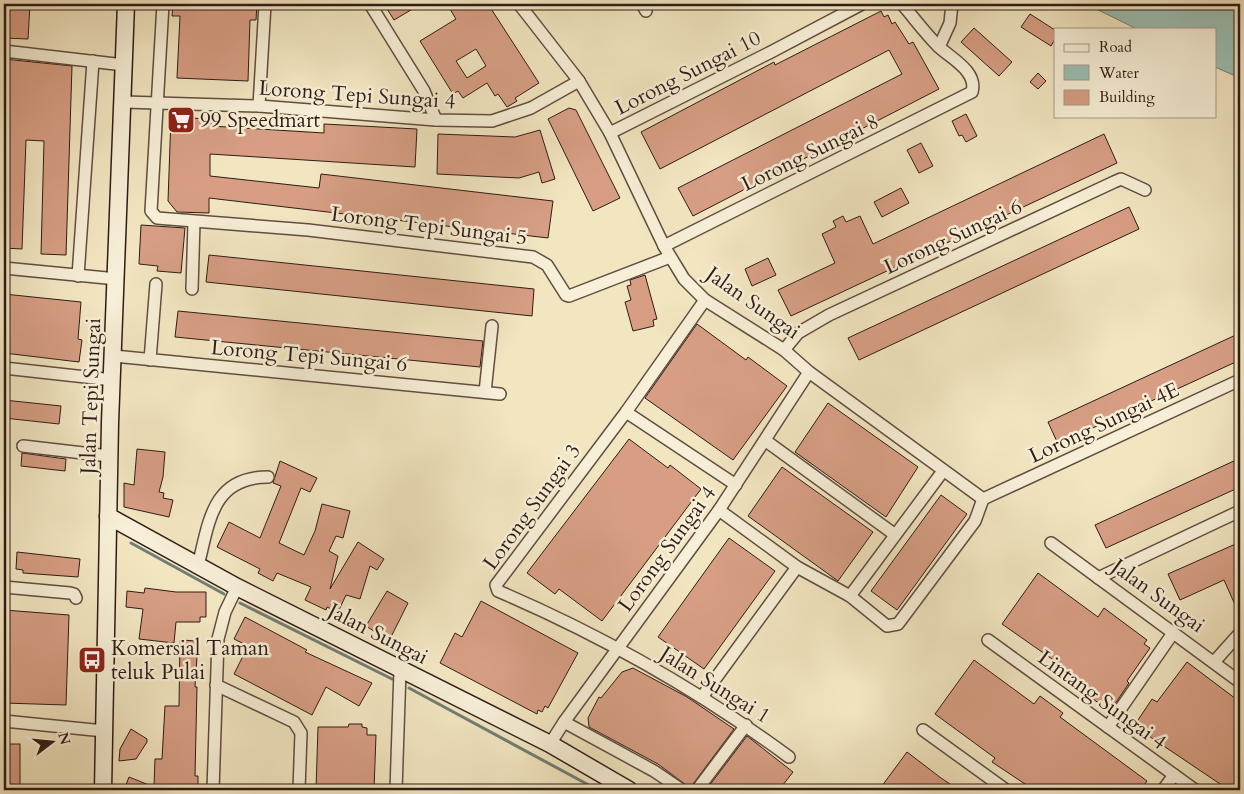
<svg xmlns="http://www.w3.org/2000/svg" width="1244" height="794" viewBox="0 0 1244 794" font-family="Cardo,serif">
<rect width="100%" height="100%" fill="#f2e6c1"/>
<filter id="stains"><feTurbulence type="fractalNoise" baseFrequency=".004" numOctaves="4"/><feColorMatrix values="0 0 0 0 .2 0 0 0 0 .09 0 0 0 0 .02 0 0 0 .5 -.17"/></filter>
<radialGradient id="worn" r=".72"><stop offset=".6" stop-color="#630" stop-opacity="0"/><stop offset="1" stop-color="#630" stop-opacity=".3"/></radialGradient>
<polygon fill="#9bbfb5" stroke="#707e75" points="1086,4 1240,4 1240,78 1215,67 1215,29 1137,29"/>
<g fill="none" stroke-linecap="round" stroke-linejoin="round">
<g stroke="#707e75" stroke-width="3">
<polyline points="131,543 224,594"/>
<polyline points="240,603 392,679"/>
<polyline points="409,688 598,790"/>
</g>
</g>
<g fill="#d79e84" stroke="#2f1c16" fill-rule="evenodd">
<polygon points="4,4 30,4 28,39 4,38"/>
<polygon points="173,4 257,4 256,20 250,20 248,81 177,78 180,16 172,16"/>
<polygon points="384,4 421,4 394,20"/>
<path d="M 447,4 L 488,4 L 539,83 L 515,98 L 517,101 L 507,107 L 498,94 L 495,96 L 487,83 L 463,98 L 458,91 L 453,94 L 420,41 L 456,19 ZM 476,49 L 486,66 L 467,78 L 456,61 Z"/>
<polygon points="881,11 884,17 888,15 892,24 895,22 909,44 913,42 939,89 693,216 678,188 902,74 889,50 660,169 641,132 774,62 775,65"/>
<polygon points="1030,14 1055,30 1055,39 1051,46 1021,27"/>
<polygon points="974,28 1012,62 999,76 961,42"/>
<polygon points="4,59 72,66 66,255 41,254 44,141 26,140 22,249 4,248"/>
<polygon points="1038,73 1046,81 1038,89 1030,82"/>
<polygon points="569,108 576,110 620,198 593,211 548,119"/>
<polygon points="966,114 977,136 966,142 962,135 959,136 952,121"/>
<polygon points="171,117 211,119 211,126 324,133 324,124 417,129 415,167 210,154 210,176 319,188 321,174 553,201 548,238 209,198 209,213 177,212 168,201"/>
<polygon points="540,130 555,179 542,183 539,172 519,178 437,174 438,134 515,137"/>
<polygon points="1104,134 1117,163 791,316 778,290 835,263 822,234 836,227 833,221 843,216 846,222 860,216 873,244"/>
<polygon points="921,143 933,166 919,173 907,150"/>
<polygon points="901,188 909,203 882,217 874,202"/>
<polygon points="1129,207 1139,229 859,360 848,338"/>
<polygon points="141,225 185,228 181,273 157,271 158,266 139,264"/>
<polygon points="209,255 534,289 532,316 206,282"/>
<polygon points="768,258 776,275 752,286 745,269"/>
<polygon points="645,275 657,319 653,320 654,326 633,331 625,302 631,300 627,286 631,285 630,280"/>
<polygon points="4,294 81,302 78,339 82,340 79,362 4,353"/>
<polygon points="178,311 483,341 480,367 175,337"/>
<polygon points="697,324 746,360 748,357 787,386 733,460 645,398"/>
<polygon points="1240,333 1240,360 1058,444 1048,422"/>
<polygon points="4,400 61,406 59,424 4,418"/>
<polygon points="828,403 918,467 886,517 795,452"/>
<polygon points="629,439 668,468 670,465 701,489 602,621 559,589 555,594 527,573"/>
<polygon points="137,449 165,452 163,477 159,492 164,493 163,498 173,500 169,517 124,507 124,483 134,485"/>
<polygon points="22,453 66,459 65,471 21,466"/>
<polygon points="1236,460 1240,469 1240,487 1106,548 1095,525"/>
<polygon points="280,461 317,478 310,492 301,488 279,543 304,555 315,531 322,504 350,511 343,538 336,536 329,551 338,556 330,589 358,542 384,559 377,570 370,566 360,599 346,595 338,612 327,607 326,610 305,600 311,587 277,573 273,581 258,573 260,569 217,547 229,522 260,538 281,486 273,483"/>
<polygon points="782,467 873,532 838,581 748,516"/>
<polygon points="941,495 967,514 897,610 871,591"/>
<polygon points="729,538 775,571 704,669 658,637"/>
<polygon points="1240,542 1240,616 1224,580 1180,600 1168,574"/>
<polygon points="17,552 80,559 78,577 23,573 23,570 16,569"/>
<polygon points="1038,573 1098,617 1104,608 1147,640 1144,644 1150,648 1127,681 1129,683 1115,704 1106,697 1100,704 1057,673 1062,666 1002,624"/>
<polygon points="145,588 176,592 206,592 206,617 200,617 200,622 176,622 174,643 139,639 143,609 126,607 127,591 144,593"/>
<polygon points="387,591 408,603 389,641 366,626"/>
<polygon points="481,601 578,653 548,708 545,706 542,712 538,710 537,714 440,663 455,633 462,637"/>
<polygon points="4,610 69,615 66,705 4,703"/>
<polygon points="245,617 307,650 305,652 372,683 359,706 326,687 312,715 234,674 248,646 234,639"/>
<polygon points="180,640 198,641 195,687 197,687 195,776 198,776 198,790 124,790 129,777 154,787 155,759 162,759 165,706 179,706"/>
<polygon points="974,660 1034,704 1040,696 1063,713 1060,717 1147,781 1141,790 1034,790 992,762 995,758 935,714"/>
<polygon points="1187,662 1240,702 1240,790 1229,790 1134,726 1152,699 1157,702"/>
<polygon points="633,668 687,697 734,729 690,788 658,764 589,727 588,718 599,697 601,698 622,672"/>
<polygon points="349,724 362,724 362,727 367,728 367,735 376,735 374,790 316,790 318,727 348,727"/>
<polygon points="131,729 147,739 147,742 136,759 119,761 120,749"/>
<polygon points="747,736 793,772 779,790 706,790"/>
<rect x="4" y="744" width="16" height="46"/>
<polygon points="907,752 941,778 959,790 879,790"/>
</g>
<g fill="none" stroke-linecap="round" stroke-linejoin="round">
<defs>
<g id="street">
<polyline points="163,4 151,211 157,218 308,230 533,257 547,265 566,295 569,296 670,257"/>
<polyline points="370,4 424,91 436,120"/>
<polyline points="519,4 579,81 610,133 664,246 684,279 705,300 784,350 809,372 983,499"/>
<polyline points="642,4 646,11"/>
<polyline points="939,47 950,23 952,4"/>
<polyline points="4,51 124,65"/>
<polyline points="124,102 259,106 436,120 492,121 531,108 579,81"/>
<polyline points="259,106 265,4"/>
<polyline points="610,133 771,52 862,4"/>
<path d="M 664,246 L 972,92 C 978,71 950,58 938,46 C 925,33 914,18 902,4"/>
<polyline points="4,268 117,279"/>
<polyline points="78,276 93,61"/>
<polyline points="192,289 194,222"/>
<path d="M 705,300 L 626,412 L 496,585 L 498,591 C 603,636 697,689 789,757"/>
<polyline points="784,350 798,333 829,315 1114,182 1121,179 1145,190"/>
<polyline points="114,356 500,394"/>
<polyline points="150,360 156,284"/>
<polyline points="4,368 113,380"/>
<polyline points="485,392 492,326"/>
<polyline points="626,412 736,485"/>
<polyline points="766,441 894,534"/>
<polyline points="23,446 109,456"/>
<polyline points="983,499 1240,380"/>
<polyline points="719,510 797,567 850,596 887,626 898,624 975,521 983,499"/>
<polyline points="1051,543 1240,682"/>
<path d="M 198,566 C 209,522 212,477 268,477"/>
<polyline points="1098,578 1240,511"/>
<polyline points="4,587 70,593 74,594 76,598"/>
<polyline points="850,596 943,471"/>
<polyline points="988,640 1195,790"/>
<polyline points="1214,662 1240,633"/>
<polyline points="216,685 294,722 301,733 299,790"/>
<polyline points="702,697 797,567"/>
<polyline points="4,721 104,731"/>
<polyline points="564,722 654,771 682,790"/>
<polyline points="1108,727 1173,633"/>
<polyline points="923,730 1006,790"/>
<polyline points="550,744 564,722 719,510 809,372"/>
<polyline points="213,790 218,639 225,612 237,587"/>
<polyline points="396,790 400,670"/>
<polyline points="697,790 746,725"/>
<polyline points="1163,790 1174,775"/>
</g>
<g id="secondary">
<polyline points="108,516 237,587 550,744 629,790"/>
<polyline points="103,790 110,423 126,4"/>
</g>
</defs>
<use href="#street" stroke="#604e41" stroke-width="14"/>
<use href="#secondary" stroke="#2f1c16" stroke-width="19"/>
<use href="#street" stroke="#f7efd7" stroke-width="11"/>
<use href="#secondary" stroke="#f7efd7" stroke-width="16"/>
</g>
<defs>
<symbol id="supermarket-square" viewBox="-11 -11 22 22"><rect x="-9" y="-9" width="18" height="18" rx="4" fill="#8f2418" stroke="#f7efd7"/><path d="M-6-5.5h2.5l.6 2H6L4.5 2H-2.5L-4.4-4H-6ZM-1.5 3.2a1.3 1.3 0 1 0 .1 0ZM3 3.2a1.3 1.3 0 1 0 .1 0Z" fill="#fff"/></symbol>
<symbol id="bus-square" viewBox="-11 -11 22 22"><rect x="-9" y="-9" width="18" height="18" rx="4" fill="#8f2418" stroke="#f7efd7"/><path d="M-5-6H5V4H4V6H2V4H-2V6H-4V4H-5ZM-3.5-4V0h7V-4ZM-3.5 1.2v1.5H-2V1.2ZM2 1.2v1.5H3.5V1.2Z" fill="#fff"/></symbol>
</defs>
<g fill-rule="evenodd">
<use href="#supermarket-square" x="165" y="104" width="32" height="32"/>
<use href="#bus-square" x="76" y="644" width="32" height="32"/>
</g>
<g text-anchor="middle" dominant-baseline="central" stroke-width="5" stroke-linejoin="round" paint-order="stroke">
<g font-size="21" fill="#2f1c16" stroke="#f7efd7">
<text transform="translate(688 73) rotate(-27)">Lorong Sungai 10</text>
<text transform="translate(357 95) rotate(4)">Lorong Tepi Sungai 4</text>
<text transform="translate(810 153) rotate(-26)">Lorong Sungai 8</text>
<text transform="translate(429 226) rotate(7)">Lorong Tepi Sungai 5</text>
<text transform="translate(953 237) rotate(-25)">Lorong Sungai 6</text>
<text transform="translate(753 303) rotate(35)">Jalan Sungai</text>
<text transform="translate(309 356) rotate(5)">Lorong Tepi Sungai 6</text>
<text transform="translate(91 396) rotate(-88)">Jalan Tepi Sungai</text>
<text transform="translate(1104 423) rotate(-25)">Lorong Sungai 4E</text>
<text transform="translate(532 507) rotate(-54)">Lorong Sungai 3</text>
<text transform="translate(667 549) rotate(-54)">Lorong Sungai 4</text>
<text transform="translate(1158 596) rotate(36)">Jalan Sungai</text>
<text transform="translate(378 634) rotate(27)">Jalan Sungai</text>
<text transform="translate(715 685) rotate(32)">Jalan Sungai 1</text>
<text transform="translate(1102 700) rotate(36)">Lintang Sungai 4</text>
</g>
<g font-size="21" fill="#2f1c16" stroke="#f7efd7" text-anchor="start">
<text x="200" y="120">99 Speedmart</text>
<text x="111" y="648">Komersial Taman<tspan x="111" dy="24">teluk Pulai</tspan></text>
</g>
</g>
<rect width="1244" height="794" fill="none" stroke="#f2e6c1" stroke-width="20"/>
<rect x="5" y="5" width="1234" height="784" fill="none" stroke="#2f1c16" stroke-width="2.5"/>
<rect x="10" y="10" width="1224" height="774" fill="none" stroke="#2f1c16"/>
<rect x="1054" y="28" width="162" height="90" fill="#f7efd7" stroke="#a79b8a"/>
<rect x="1064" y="44" width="25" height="8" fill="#f7efd7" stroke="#a79b8a"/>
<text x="1099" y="52" font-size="15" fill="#2f1c16">Road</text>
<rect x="1064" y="65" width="25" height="15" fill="#9bbfb5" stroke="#a79b8a"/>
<text x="1099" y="78" font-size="15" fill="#2f1c16">Water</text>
<rect x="1064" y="90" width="25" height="15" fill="#d79e84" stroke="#a79b8a"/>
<text x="1099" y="102" font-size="15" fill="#2f1c16">Building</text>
<g transform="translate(52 742) rotate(74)" stroke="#f7efd7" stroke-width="4" paint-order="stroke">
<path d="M0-4L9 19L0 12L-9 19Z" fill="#2f1c16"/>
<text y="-8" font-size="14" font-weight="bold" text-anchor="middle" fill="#2f1c16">N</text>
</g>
<rect width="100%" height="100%" filter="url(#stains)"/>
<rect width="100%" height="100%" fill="url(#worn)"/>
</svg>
